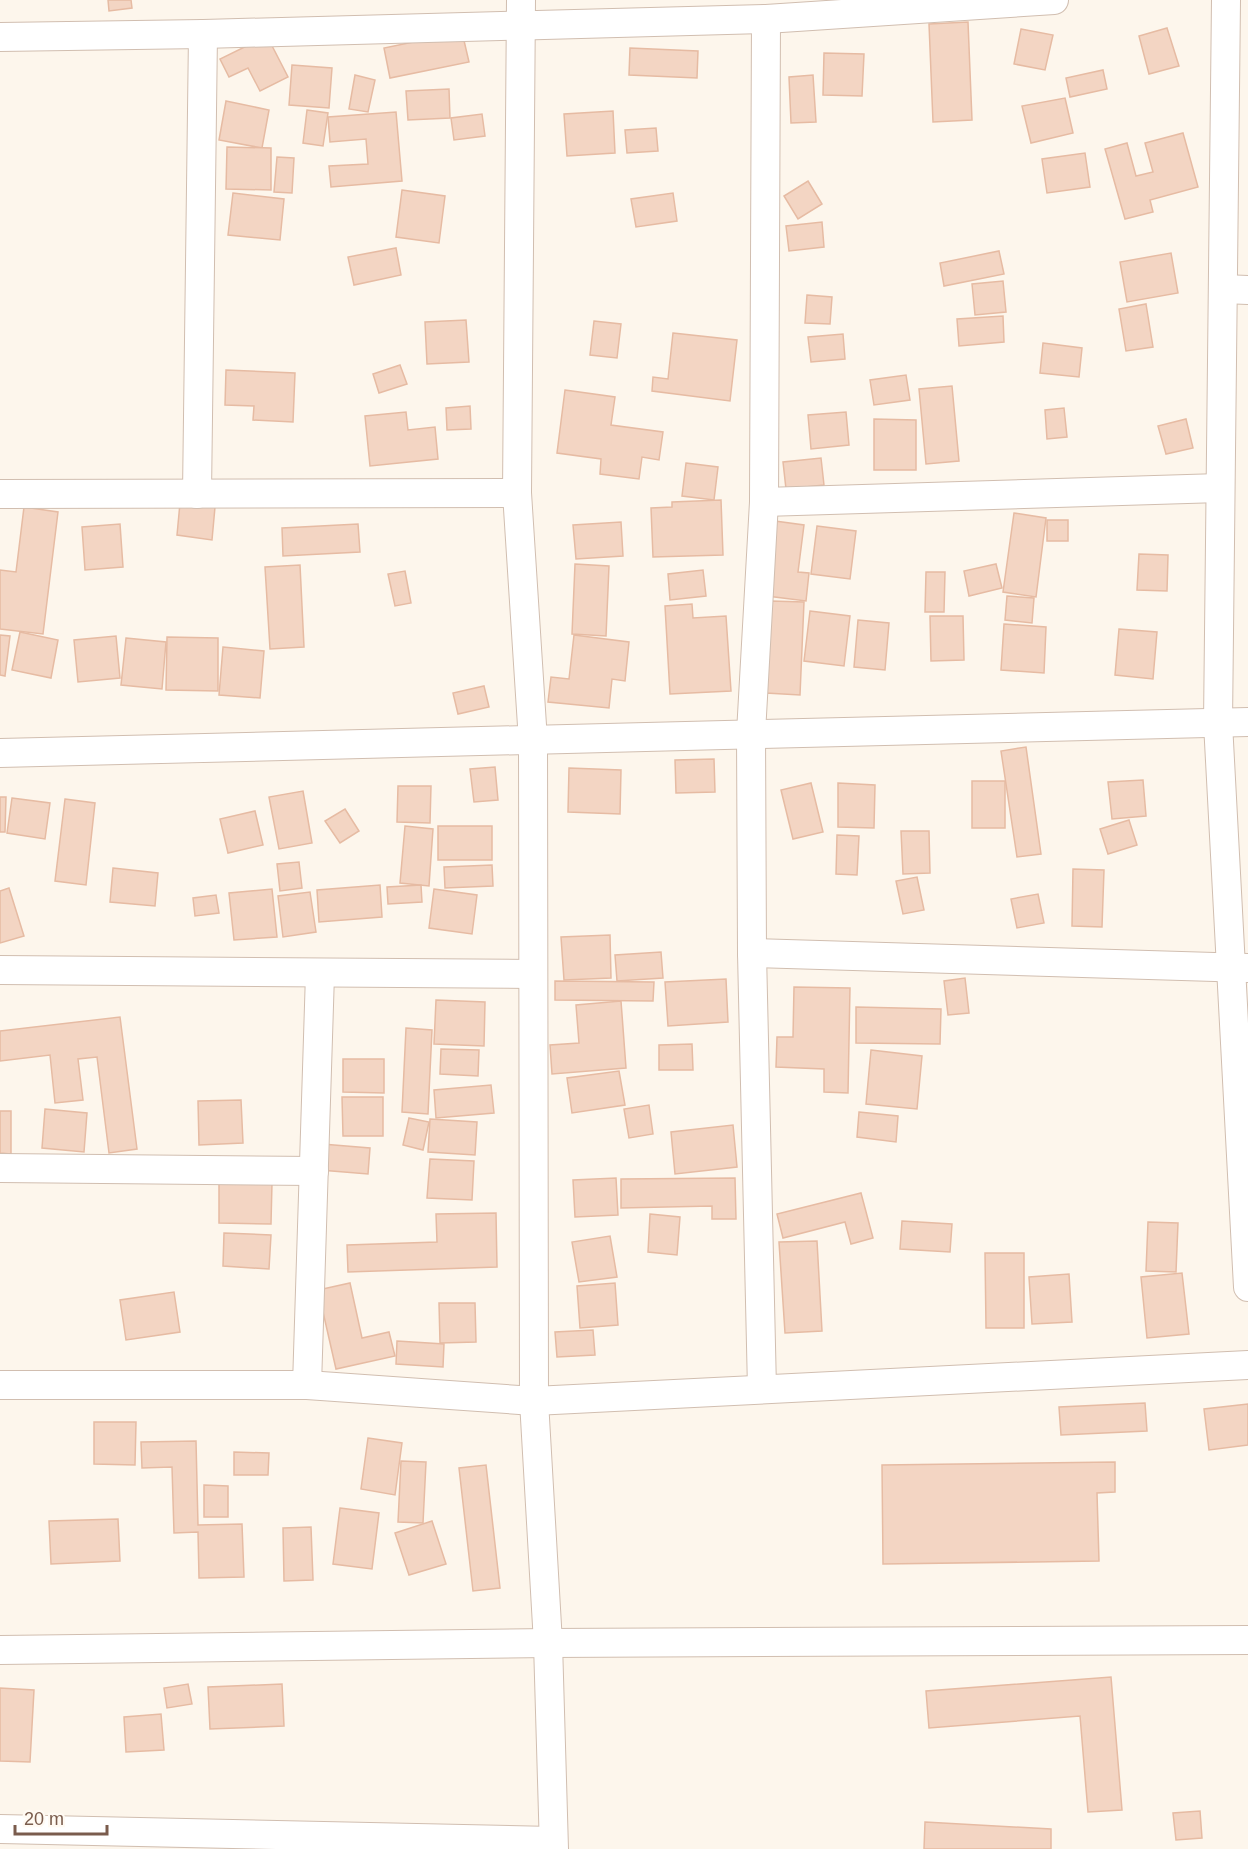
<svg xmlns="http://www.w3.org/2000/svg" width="1248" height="1849" viewBox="0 0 1248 1849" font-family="Helvetica,sans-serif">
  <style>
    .building { fill: #f3d5c3; stroke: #e6bba3; stroke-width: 1.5 }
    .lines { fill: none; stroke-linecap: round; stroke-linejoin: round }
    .minor-casing { stroke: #d1beb0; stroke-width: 30 }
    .minor { stroke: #fff; stroke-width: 28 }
  </style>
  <rect width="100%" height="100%" fill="#fdf6ec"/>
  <g class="building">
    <polygon points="108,0 131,0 132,8 109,11"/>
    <polygon points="968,22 972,120 933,122 929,24"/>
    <polygon points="1167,28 1179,66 1149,74 1139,36"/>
    <polygon points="1021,29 1053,35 1045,70 1014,64"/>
    <polygon points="462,32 469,62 390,78 384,48"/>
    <polygon points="267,36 288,77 260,91 248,68 229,77 220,59"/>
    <polygon points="630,48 698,51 697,78 629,75"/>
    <polygon points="824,53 864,54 862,96 823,95"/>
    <polygon points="292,65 332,68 329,108 289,105"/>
    <polygon points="1103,70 1107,89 1070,97 1066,78"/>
    <polygon points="355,75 375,80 368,112 349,109"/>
    <polygon points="813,75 816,122 791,123 789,77"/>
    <polygon points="449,89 450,118 408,120 406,91"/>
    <polygon points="1065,98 1073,133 1031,143 1022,106"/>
    <polygon points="226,101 269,110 262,148 219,140"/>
    <polygon points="307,110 328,113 323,146 303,143"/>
    <polygon points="613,111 615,153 567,156 564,114"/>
    <polygon points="396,112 402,181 331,187 329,166 368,164 366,139 330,142 328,117"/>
    <polygon points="482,114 485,136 454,140 451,118"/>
    <polygon points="656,128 658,151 627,153 625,130"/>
    <polygon points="1183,133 1198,187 1150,200 1153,212 1125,219 1105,149 1127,143 1136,176 1153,172 1145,143"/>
    <polygon points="227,147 271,148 271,190 226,189"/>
    <polygon points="1085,153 1090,187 1047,193 1042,159"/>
    <polygon points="277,157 294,158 292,193 274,192"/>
    <polygon points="808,181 822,204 798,219 784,196"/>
    <polygon points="402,190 445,196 439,243 396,237"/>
    <polygon points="233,193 284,199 280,240 228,235"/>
    <polygon points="673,193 677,221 636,227 631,199"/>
    <polygon points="822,222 824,247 789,251 786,226"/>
    <polygon points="396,248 401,275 354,285 348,257"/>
    <polygon points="999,251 1004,274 944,286 940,263"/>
    <polygon points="1171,253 1178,293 1127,302 1120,262"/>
    <polygon points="1003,281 1006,312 975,315 972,284"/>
    <polygon points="807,295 832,297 830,324 805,323"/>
    <polygon points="1146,304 1153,347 1126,351 1119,309"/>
    <polygon points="1003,316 1004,342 959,346 957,319"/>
    <polygon points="466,320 469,362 427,364 425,322"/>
    <polygon points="594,321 621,324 617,358 590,355"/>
    <polygon points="673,333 737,340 730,401 652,391 653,377 668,379"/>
    <polygon points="843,334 845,359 811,362 808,337"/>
    <polygon points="1043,343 1082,348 1079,377 1040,373"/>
    <polygon points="400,365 407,384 379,393 373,374"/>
    <polygon points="226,370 295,373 293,422 253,420 254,406 225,405"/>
    <polygon points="906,375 910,400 874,405 870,380"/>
    <polygon points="952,386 959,461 926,464 919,389"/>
    <polygon points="565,390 615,397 611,425 663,432 659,460 642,457 639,479 600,474 601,459 557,453"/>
    <polygon points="470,406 471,429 447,430 446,408"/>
    <polygon points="1064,408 1067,437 1047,439 1045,410"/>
    <polygon points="406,412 408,430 435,427 438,459 370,466 365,416"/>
    <polygon points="846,412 849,445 811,449 808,415"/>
    <polygon points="874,419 916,420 916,470 874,470"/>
    <polygon points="1186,419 1193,448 1166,454 1158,426"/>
    <polygon points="821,458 824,485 786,489 783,462"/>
    <polygon points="686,463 718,467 714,500 682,496"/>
    <polygon points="721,500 723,555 653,557 651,508 672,507 672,502"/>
    <polygon points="180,503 215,507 212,540 177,535"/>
    <polygon points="24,507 58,512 43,634 0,629 0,570 16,572"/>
    <polygon points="1014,513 1046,518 1036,597 1003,592"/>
    <rect x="1047" y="520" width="21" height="21"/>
    <polygon points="775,521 804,525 798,572 809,573 806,601 767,596"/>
    <polygon points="621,522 623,556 576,559 573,525"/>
    <polygon points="120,524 123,567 85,570 82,527"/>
    <polygon points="358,524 360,552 283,556 282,528"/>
    <polygon points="817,526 856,531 850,579 811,574"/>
    <polygon points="1139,554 1168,555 1167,591 1137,590"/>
    <polygon points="575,564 609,566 606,636 572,634"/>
    <polygon points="996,564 1002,588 969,596 964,571"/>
    <polygon points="300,565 304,647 270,649 265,567"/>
    <polygon points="703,570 706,596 670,600 668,574"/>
    <polygon points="405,571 411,603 395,606 388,574"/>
    <polygon points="926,572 945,572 944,612 925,612"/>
    <polygon points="1007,596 1034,598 1032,623 1005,620"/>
    <polygon points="771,601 804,602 800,695 766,693"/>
    <polygon points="692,604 693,618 726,616 731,691 670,694 665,606"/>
    <polygon points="810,611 850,616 844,666 804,661"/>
    <polygon points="930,616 963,616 964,660 931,661"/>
    <polygon points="858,620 889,623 885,670 854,667"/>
    <polygon points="1004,624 1046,627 1044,673 1001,670"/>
    <polygon points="1119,629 1157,632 1153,679 1115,675"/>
    <polygon points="20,632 58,640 51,678 12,670"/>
    <polygon points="0,635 10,636 5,676 0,675"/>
    <polygon points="574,635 629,642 625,681 612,679 609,708 548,702 551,677 569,679"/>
    <polygon points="116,636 120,678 78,682 74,640"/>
    <polygon points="167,637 218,638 218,691 166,690"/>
    <polygon points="126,638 166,642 162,689 121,685"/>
    <polygon points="223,647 264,651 260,698 219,695"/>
    <polygon points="484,686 489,707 458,714 453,693"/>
    <polygon points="1026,747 1041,854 1017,857 1001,751"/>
    <polygon points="714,759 715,792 676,793 675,760"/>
    <polygon points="495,767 498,800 474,802 470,769"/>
    <polygon points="569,768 621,770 620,814 568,812"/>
    <polygon points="1143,780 1146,816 1112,819 1108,782"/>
    <rect x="972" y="781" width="33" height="47"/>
    <polygon points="811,783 823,832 793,839 781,790"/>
    <polygon points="838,783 875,785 874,828 838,827"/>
    <polygon points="398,786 431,786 430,823 397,822"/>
    <polygon points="303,791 312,843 279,849 269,797"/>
    <polygon points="0,797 6,797 5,832 0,832"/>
    <polygon points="12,798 50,803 45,839 7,833"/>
    <polygon points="65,799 95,803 86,885 55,881"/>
    <polygon points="345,809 359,831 340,843 325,821"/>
    <polygon points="255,811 263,845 228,853 220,819"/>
    <polygon points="1129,820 1137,845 1108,854 1100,829"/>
    <polygon points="405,826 433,829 429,886 400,883"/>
    <rect x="438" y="826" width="54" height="34"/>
    <polygon points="901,831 929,831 930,873 903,874"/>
    <polygon points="837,835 859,836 857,875 836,874"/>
    <polygon points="299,862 302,888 280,891 277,864"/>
    <polygon points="492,865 493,886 445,888 444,867"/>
    <polygon points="113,868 158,873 155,906 110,902"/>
    <polygon points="1073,869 1104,870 1102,927 1072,926"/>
    <polygon points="917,877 924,910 903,914 896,881"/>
    <polygon points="380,885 382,917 319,922 317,890"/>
    <polygon points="421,885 422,902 388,904 387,887"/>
    <polygon points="9,888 24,936 0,943 0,891"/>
    <polygon points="272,889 277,937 234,940 229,893"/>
    <polygon points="434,889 477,895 472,934 429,928"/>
    <polygon points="310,892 316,932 283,937 278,896"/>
    <polygon points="1038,894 1044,923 1017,928 1011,899"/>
    <polygon points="216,895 219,913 195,916 193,898"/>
    <polygon points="610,935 611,978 564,980 561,937"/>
    <polygon points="661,952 663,978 617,981 615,955"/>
    <polygon points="965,978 969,1013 948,1015 944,981"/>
    <polygon points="726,979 728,1022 668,1026 665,982"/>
    <polygon points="555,981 654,982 653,1001 555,1000"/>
    <polygon points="794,987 850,988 848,1093 824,1092 824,1069 776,1067 777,1037 793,1037"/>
    <polygon points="436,1000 485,1002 484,1046 434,1044"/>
    <polygon points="621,1001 626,1068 552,1074 550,1045 579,1043 576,1005"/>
    <polygon points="856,1007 941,1009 940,1044 856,1043"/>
    <polygon points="120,1017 137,1149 109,1153 97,1057 78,1059 83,1100 55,1103 50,1055 0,1061 0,1031"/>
    <polygon points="406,1028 432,1030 428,1114 402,1112"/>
    <polygon points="692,1044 693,1070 659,1070 659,1045"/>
    <polygon points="441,1049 479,1050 478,1076 440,1074"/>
    <polygon points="871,1050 922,1056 917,1109 866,1104"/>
    <polygon points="343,1059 384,1059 384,1093 343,1092"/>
    <polygon points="619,1071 625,1105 572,1113 567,1078"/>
    <polygon points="491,1085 494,1113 436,1118 434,1090"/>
    <polygon points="342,1097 383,1097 383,1136 343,1136"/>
    <polygon points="241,1100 243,1143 199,1145 198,1101"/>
    <polygon points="649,1105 653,1134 629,1138 624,1109"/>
    <polygon points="45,1109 87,1113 84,1152 42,1148"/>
    <polygon points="0,1111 11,1111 11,1154 0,1153"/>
    <polygon points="859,1112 898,1116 896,1142 857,1137"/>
    <polygon points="409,1118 429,1122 423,1150 403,1145"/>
    <polygon points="430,1119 477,1122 475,1155 428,1152"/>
    <polygon points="733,1125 737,1167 675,1174 671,1132"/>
    <polygon points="322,1144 370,1148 368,1174 320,1170"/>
    <polygon points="430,1159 474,1161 472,1200 427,1198"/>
    <polygon points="616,1178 618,1215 575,1217 573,1180"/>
    <polygon points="735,1178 736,1219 712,1219 712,1206 621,1208 621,1179"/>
    <polygon points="219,1181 272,1183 271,1224 219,1223"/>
    <polygon points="861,1193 873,1238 851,1244 845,1222 783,1238 777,1214"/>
    <polygon points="496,1213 497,1267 348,1272 347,1245 437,1242 436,1214"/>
    <polygon points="650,1214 680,1217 677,1255 648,1252"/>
    <polygon points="902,1221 952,1224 950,1252 900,1249"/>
    <polygon points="1148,1222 1178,1223 1176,1272 1146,1271"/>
    <polygon points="224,1233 271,1235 269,1269 223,1266"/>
    <polygon points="610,1236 617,1277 579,1282 572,1242"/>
    <polygon points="817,1241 822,1331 785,1333 779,1242"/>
    <polygon points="985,1253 1024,1253 1024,1328 986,1328"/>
    <polygon points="1182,1273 1189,1334 1147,1338 1141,1277"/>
    <polygon points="1069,1274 1072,1322 1032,1324 1029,1277"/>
    <polygon points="350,1283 362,1338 389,1332 395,1356 336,1369 318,1290"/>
    <polygon points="615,1283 618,1325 580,1328 577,1286"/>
    <polygon points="174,1292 180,1332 126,1340 120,1300"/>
    <polygon points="439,1303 475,1303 476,1342 440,1343"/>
    <polygon points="593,1330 595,1355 557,1357 555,1332"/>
    <polygon points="397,1341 444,1344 443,1367 396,1364"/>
    <polygon points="1145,1403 1147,1431 1061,1435 1059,1407"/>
    <polygon points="1248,1404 1248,1445 1209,1450 1204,1409"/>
    <polygon points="94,1422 136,1422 135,1465 94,1464"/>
    <polygon points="368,1438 402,1443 395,1495 361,1489"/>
    <polygon points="196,1441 198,1525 242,1524 244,1577 199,1578 198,1532 174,1533 172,1467 142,1468 141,1442"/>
    <polygon points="234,1452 269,1453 268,1475 234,1475"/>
    <polygon points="401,1461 426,1462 423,1523 398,1522"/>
    <polygon points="1115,1462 1115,1492 1097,1493 1099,1561 883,1564 882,1465"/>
    <polygon points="486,1465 500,1588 473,1591 459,1468"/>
    <polygon points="204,1485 228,1486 228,1517 204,1517"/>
    <polygon points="340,1508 379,1513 372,1569 333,1564"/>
    <polygon points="118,1519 120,1561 51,1564 49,1521"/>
    <polygon points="432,1521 446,1564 409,1575 395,1533"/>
    <polygon points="311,1527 313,1580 284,1581 283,1528"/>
    <polygon points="1111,1677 1122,1810 1088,1812 1080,1716 929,1728 926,1691"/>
    <polygon points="188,1684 192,1704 167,1708 164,1688"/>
    <polygon points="282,1684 284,1726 210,1729 208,1687"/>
    <polygon points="0,1688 34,1690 30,1762 0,1761"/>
    <polygon points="161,1714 164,1750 126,1752 124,1717"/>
    <polygon points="1200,1811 1202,1838 1176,1840 1173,1813"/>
    <polygon points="925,1822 1051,1829 1051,1849 924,1849"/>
  </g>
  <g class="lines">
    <g class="minor-casing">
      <g id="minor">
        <polyline points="521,0 517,493 533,741 534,1401 548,1643 554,1849"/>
        <polyline points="1226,0 1218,723 1248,1287"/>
        <polyline points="0,37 203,34 766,19 1054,0"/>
        <polyline points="1223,289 1248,290"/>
        <polyline points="0,494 517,493"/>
        <polyline points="197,494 203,34"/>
        <polyline points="764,502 1220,488"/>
        <polyline points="0,753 1248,722"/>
        <polyline points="752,953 1248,968"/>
        <polyline points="0,970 533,974"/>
        <polyline points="0,1168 314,1171"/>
        <polyline points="0,1385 307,1385 534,1401 1248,1365"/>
        <polyline points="307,1385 320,974"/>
        <polyline points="762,1389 752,953 751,733 764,502 766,19"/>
        <polyline points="0,1650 548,1643 1248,1640"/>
        <polyline points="0,1829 553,1841"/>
      </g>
    </g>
    <use href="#minor" class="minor"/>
  </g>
  <path d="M15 1825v9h92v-9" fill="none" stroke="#7a5c4d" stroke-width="3"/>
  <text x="24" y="1825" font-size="18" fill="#7a5c4d" stroke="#fffaf3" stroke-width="4.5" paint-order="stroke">20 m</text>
</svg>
